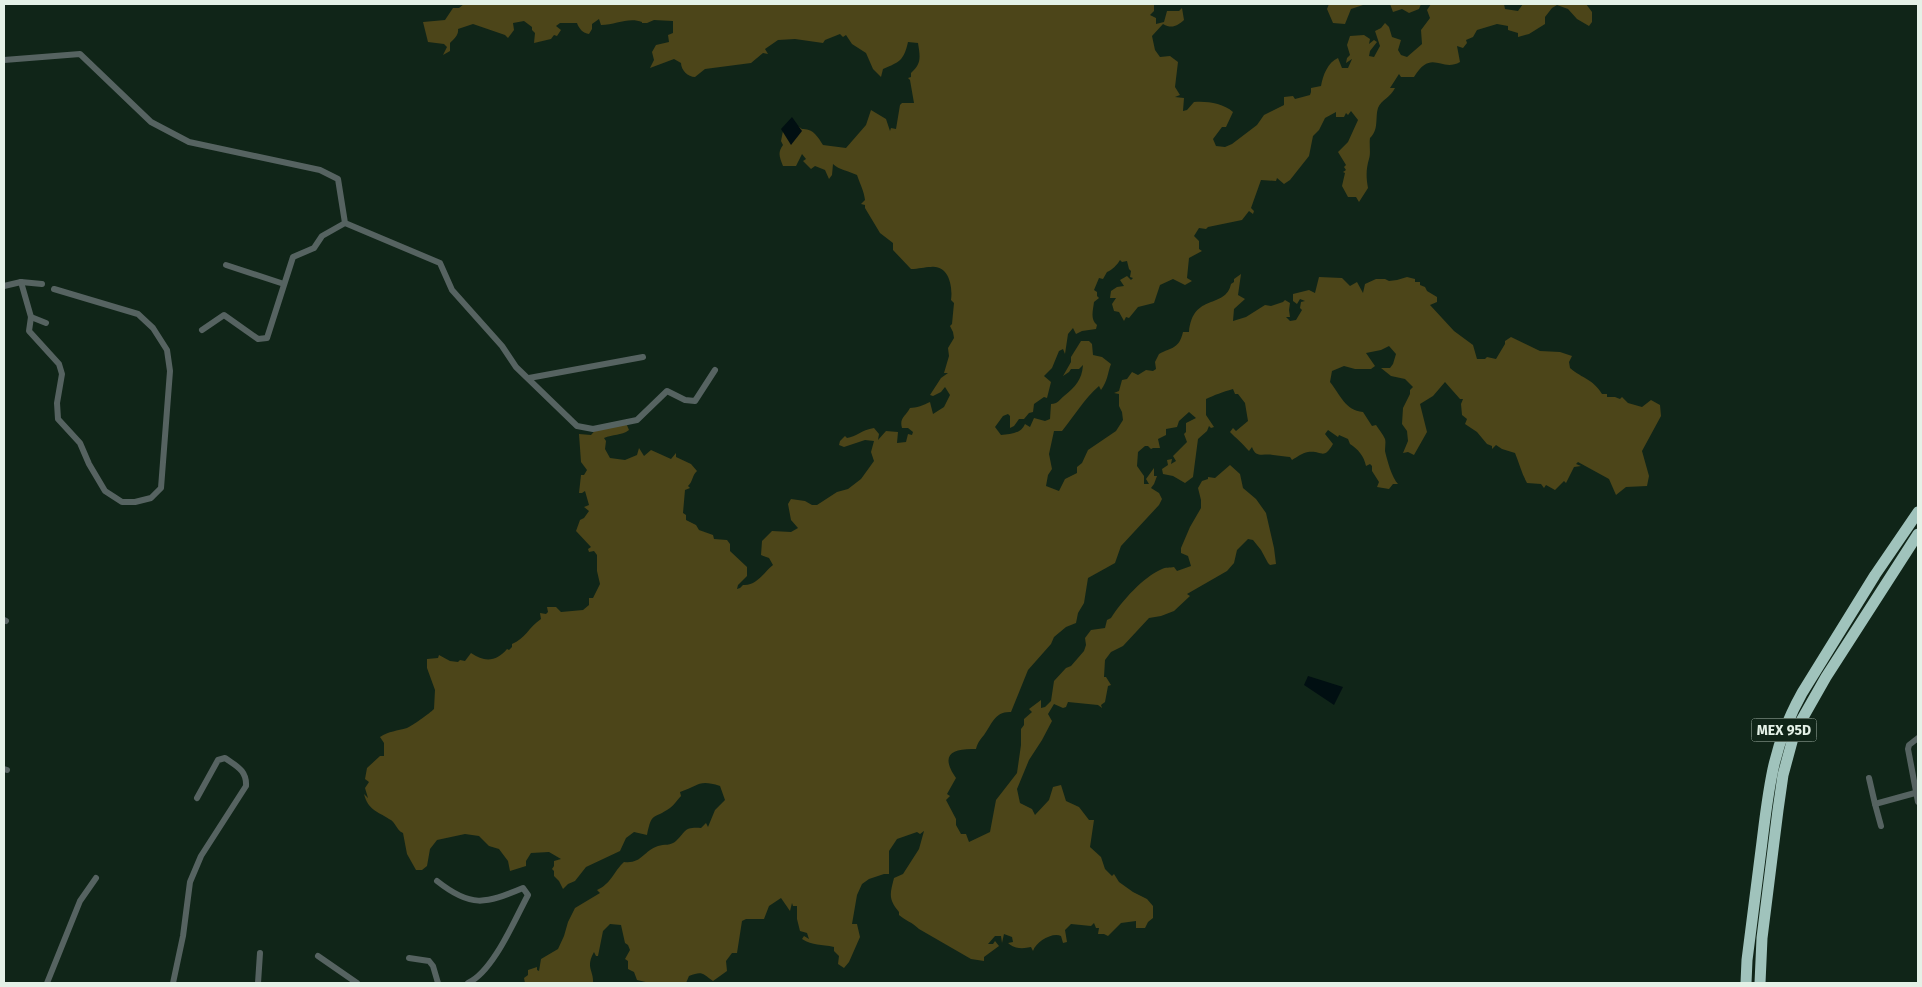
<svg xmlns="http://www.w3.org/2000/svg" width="1922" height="987" viewBox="0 0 1922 987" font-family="'Fira Sans',sans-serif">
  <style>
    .forest { fill: #4c4519 }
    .water { fill: #010f12 }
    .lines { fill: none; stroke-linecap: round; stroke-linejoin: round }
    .minor { stroke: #566361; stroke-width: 6 }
    .motorway { stroke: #a0c3bc; stroke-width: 11 }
    .labels { text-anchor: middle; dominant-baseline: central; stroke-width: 5; stroke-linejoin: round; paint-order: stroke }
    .shield { fill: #102518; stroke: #a4b4a9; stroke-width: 1 }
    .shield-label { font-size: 14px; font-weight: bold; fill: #e4f1e7 }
  </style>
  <rect width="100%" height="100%" fill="#102518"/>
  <g class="forest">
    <path d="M464,4h690v7l-4,4 6,3v6l8,-2 3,-11h12l3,-3 2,12c-7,6 -12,9 -21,4l-11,12 3,14 5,7 10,-1 8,6 -3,25 5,8 -5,2 9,1 -1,13 4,-1 7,-8c13,-1 29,1 39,10l-7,15h-4l-9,12 3,7 9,1 7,-3 25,-19 7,-10 20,-10v-8l9,-1 2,3 15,-4 1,-3v-4l10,-2c2,-11 7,-24 17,-28l4,10h6l4,-9 -6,4 1,-5 3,-3 -3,-10 3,-9 14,-1 6,4 -1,5 5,-4 3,2 -7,9 -1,5 5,1 6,-11 -5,-15 6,-3 4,-5 4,4 3,10 9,3 -3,10 3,5 6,2 15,-13 -1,-14 9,-12 -3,-8 4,-6h73l1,5 13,2 5,-7h63l6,8v10l-3,4 -12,-7 -9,-10 -11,-4 -5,3 -7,9v7l-16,10 -11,3v-4l-10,-3v-4l-11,-2 -20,6 -4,7 -7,3 1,3 -4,5 -6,-2 3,16c-19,11 -28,-14 -46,15h-13l-2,-3 -9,14h5c-4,9 -14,12 -17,20 -3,10 1,22 -8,30 -1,6 1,15 -1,21 -3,10 -3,18 -1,29l-9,14 -3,-5h-8l-6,-11 3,-13 -2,-1 3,-2 -2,-3 2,-2 -8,-13 10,-10 10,-22 -7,-9 -3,4 -2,-2 -2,4h-8v-5l-11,6 -6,12 -6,6 -4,20 -19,24 -6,4 -7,-6 -1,3 -15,-1 -10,28 3,3 -1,3 -4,-3 -7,9 -34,7 -2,2 -7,-1 -5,8 5,5v8l3,2 -13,7 -2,20 5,3 -7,4 -12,-6 -13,6 -6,18 -16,4 -9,11 -3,-1 -2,4 -5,-9 -5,-1 -2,-7 4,-6h-6l1,-7 6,-4 7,-1 -4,-6 7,-4 4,4 2,-2 -3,-1 1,-6 -2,-2 -2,-8 -5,1 -2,-2c-2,4 -9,11 -13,12l-4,7 -4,-1 -5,12 3,2v4l2,2 -5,4c-1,9 -4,17 3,23l-1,4 -14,2 -6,3 -3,-6 -5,6 -3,20 -2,-5 -4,2 -7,17 -8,8 7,6 -4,16 -3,-1 -10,7 -1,8 -4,1 -5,6h-5l-5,7 -4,2v-12l-2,-2 -5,2 -8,11 6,8c9,-1 20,-1 24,-11l5,3 4,-9 11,3 5,-2 1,-15c7,0 8,-4 13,-8 11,-9 18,-16 19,-31l-4,4h-8l-2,3 -6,4 8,-14v-5l10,-16h8l3,3 1,11 9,2 9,7c-4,11 -3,16 -10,26l-2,-4c-15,13 -24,29 -37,45h-8l-5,23 3,15 -4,6 -2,11 13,5 6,-12 12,-6v-6l5,-4 6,-13 28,-19 7,-11 -1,-8 -3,-6v-12l-5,-1 5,-2 3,-11 5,-1 5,-7 6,3 8,-5 7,1 3,-2 -1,-7 4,-8c13,-7 20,-5 24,-22h6c4,-40 36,-22 42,-48l3,-2v-3l7,-5 -3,21 7,4 -11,10 -1,12 13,-4 19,-12 6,1 12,-4 2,-2 5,3 -1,7 1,7h-4l4,4 6,-1 6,-10 -2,-2 1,-6 4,-1 -5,-2 -3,5 -4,-3v-7l16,-4 6,3 4,-16 23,1 8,8 7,-4 6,11 2,-9 11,-5h9l4,2 8,-1 10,-3 8,2v3h5v3l5,2 2,4 10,6v5l-7,3 24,26 19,14 4,14h8l2,-2 9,2 9,-15v-3l6,-4 29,14 20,1 12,4 -3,6 1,6c13,11 23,11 32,26h5v3h8l5,2 2,-2 6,6 14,4 9,-7 9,5 1,11 -19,35 7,25 -2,10 -21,1 -10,8 -7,-16 -31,-17 -2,2 5,2 -7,1 -8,16 -2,-2 -9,9 -9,-5 -2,3 -3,-4 -14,-1c-5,-9 -8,-20 -12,-30l-13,-4 -6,-4 -4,4v-3l-5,-2 -10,-12 -12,-8 2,-5 -5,-4 -1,-11 2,-5h-3l-15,-17 -12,14 -13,8 7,28 -13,23 -6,-3 -5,1 5,-12 -1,-10 -5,-7 1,-16 7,-14v-4l3,-3 -8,-8 -14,-3 -10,-8h9l3,-4 3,-10 -7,-8 -8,4 -15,3 9,13 -4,3h-16l-11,-3 -12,5 -2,11c11,14 15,28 33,30l9,14 4,-1c3,5 7,9 9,14 1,3 0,8 0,12 2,9 7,27 13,33h-5l-4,5 -12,-2 2,-5 -7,-11v-5l-2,-2 -4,2c-2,-10 -8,-17 -16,-22l-2,-5 -9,-4 -1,2 -10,-7 -3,4 8,10c-10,17 -11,6 -25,8 -6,1 -11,5 -16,8l-2,-3c-7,-1 -11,-1 -17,-2 -9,-2 -17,4 -21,-8l-3,4c-7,-8 -13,-13 -19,-19l3,-4 3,3 12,-10 -3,-18 -7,-9h-3l-2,-5c-11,3 -18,6 -27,10v16l8,12 -3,1 -2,-2 -2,5 -9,8 -5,38 -8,6 -12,-7 -10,-2 -1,-5 6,-4 -1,-5 5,-1 -1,5 5,-3 -3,-5 14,-14 -3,-8 2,-2v-9l10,-5 -7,-6 -10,9 -2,6 -11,2v6l-8,4 2,9h-7l-2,1 -3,-3h-3l-7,6 -1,14 7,10v8h5l-3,-5 8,-11v8h3l-3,8 -3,4 8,5 3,6 -3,6 -38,41 -6,17 -27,15 -4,25 -6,10 -2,10 -10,4 -12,10 -3,7 -23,26 -17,42c-16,-1 -19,12 -27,23 -4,5 -6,7 -8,14 -25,-1 -36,6 -20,29l-9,16 3,2 -4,4 10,19v6l5,9h5l3,8 21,-10 6,-32 21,-27 4,-28v-16l3,-4v-6l8,-7 -3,-3 12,-9v8l4,-1 6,-6 3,-20 12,-13 5,-2 13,-15 2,-6 -1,-7 6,-8 14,-2 2,-8 4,-2c11,-17 32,-41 51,-49 3,-2 8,-1 12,-2l3,4 14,-5 -3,-10 -7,-3v-5l9,-21 11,-19v-8l-3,-12 4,-7 6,-2v-2l7,1 15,-13 10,9 3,14 13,11 10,14 8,35 2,16 -6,1 -2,-2 -7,-13 -8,-10 -5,-1 -11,11 -3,13 -7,8 -40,23 3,2 -16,15 -13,5 -12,2 -26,28 -12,6 -6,8 -1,17h2l5,8 -3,1 -3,16 -4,3 1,3 -4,-3 -30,-3 -2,5 -3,1 -9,-4 -6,10 4,7 -10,19 -13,20 -12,29 3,14 12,6 3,6 14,-15 4,-13 8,-2 5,16 13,6 10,13h5l-4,27 11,10 4,12 7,7 2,-2 5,8 14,10 14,7 6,7v12l-5,4 -3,6h-9v-7l-15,2 -13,13 -4,-2h-6l1,-6h-3l-2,-5 -3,3 -20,-2 -6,6 2,12 -4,1 -2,-7c-9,-4 -25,6 -28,15l-2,-4c-8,2 -17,2 -23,-4l5,-1 -1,-5 -8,-3 -2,9 -1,-7h-6l-7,8h5l2,-3 4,5 -15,11v4l-13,-2 -52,-30c-7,-7 -13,-8 -20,-14v-3c-11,-13 -9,-18 -5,-34l9,-4 16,-25 5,-18 -4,3 -3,-2 -20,7 -8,12v23h-5l-15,5 -7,5 -5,11 -5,29h5l3,13 -11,25 -5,6 -6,-4 1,-8 -5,-5v-4c-13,-3 -21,-1 -32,-8l2,-3 5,3 -2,-6 -7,-2 -3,-12v-13h-4l-1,-3 -2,8 -9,-13 -12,8 -5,13h-18l-4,2 -5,32h-5l-6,8 1,10 -14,10c-11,-8 -11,-10 -24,-5l-3,7h-36l-13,-3 -3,-8 -6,-3v-8l-3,-2 5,-9 -2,-5 -3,-2 -4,-18 -11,-1 -7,7 -5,25h-2l-2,-4c-9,16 0,18 -1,31h-68l-1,-5 4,-3v-5l9,-3v3l2,1 2,-12 17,-10 6,-13 4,-14 7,-14 25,-15 -3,-3c14,-6 17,-19 27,-28 18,2 19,-11 34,-16 6,-2 13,0 18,-5 11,-10 7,-14 25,-13l5,-5 2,4 7,-17 10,-10 -5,-14c-22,-7 -21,0 -40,6l1,4c-4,4 -7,9 -11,12 -17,12 -18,3 -23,27l-13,-3 -8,6 -6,13 -34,16 -11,14 -7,3 -5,5 -4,-8 -5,-5v-5l-2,-2 2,-3v-5l7,-2 -12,-7 -18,1 -5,8v5l-16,5 -2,-10 -9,-12 -10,-3 -10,-10 -14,-2 -28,6 -7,9 -3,17 -5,4h-6l-9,-16 -4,-21c-7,-3 -7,-11 -14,-14 -12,-8 -21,-9 -25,-25l4,4 -3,-10 4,-6 -4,-3 2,-11 13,-12h4v-13l-4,-6c9,-6 17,-6 27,-9 5,-2 23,-15 27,-19l1,-19 -8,-22v-9l11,-1 1,-3 11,6 8,1 2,-2 5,1 6,-8c14,10 26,8 36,-4l2,1 3,-3v-3c13,-5 17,-17 29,-25l-1,-6 6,1 2,-2 -1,-5h9l5,5 22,-2 6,-5v-7h4l7,-14 -3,-13v-16l-3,-4 -5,1 -1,-3 3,-2 -15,-16 4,-11 4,-2 5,-7 -5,-4 5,-2 -4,-14 -3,2h-3l2,-18h3l3,-5 -6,-8 -2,-28 12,1 9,-10 26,-2 3,7c-8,6 -16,4 -25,8l2,3 -1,8 5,9 15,2 12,-5 2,-7 5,8 7,-6 20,9 5,-6v4l15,7 6,7c-5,4 -4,11 -9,15l2,2 -5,2 -2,23 3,2v5l10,5 3,5 14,5 1,4 13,1 3,4v7l17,16v9l-9,9 -1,4 3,-1 3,-3c14,1 20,-12 30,-20l-4,-7 -8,-3 1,-14 10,-10 19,1 7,-4 -7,-8 -3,-16 3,-5 14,2 7,4h5l20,-13 11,-3 13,-10 13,-18 -3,-9 3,-11 -9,-1 -21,7 -5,-2 1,-4 5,-5 2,2c9,-1 14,-8 27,-10l5,6 -1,6 8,-9 12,1 -1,11 9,-1 2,-8 4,1 1,-3 -5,-4h-6c-3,-10 4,-12 8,-20 6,0 14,-3 20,-6l3,12 11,-7 6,-12 -5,-8 -4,5 -8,4 -3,-1 11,-17 7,-5h-4l5,-17 -1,-8 6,-10 -1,-6 -3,-6 2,-2 2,-21 -3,-3c2,-13 -2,-35 -20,-33 -7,0 -12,2 -20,2l-18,-19v-7l-13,-10 -15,-25v-3l-4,-1 4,-4c-1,-9 -5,-16 -8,-25 -8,-4 -18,-5 -24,-11l-1,11 -3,4 -4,-9 -10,-4 -4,3 -8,-8 3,-2 -4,-5 -6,12h-13c-3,-8 -6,-13 0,-21l-2,-4 2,-10 9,-9 10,7c11,-1 16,8 21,16l23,3 20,-23 5,-15 15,9 4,12 1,-3 5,1 4,-24 2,-2h12l-4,-23 -2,-2 3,-1v-4c11,-9 9,-17 7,-30l-10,-1c-4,18 -8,20 -25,27l-2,8 -8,-8 -7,-16 -14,-9 -6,-9 -3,2 -3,-3 -15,6 -2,3 -28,-4 -17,1 -13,9 3,5 -5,-1 -12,10 -46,6 -10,8c-7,0 -14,-7 -14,-14l-7,-4 -24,9 4,-8 -2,-8 4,-7 13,-3 -1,-7 5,-2v-12l-19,-1 -7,3h-5v-1c-14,-5 -26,3 -41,3l-2,-6 -7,5v5l-3,5c-6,-1 -10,-5 -12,-11h-17l-4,3 5,4 -4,6 -3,-1 -3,4 -17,4 1,-10 -3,-3v-3l-8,-6 -11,2 1,7 -6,8 -3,-3 -32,-11 -15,5c1,6 -4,10 -8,14v8l-7,4 4,-8 -3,-3 -16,-2 -5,-20 22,-2 8,-12h6z"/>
    <polygon points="1329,4 1366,4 1351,9 1345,24 1333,23 1327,9"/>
    <polygon points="1390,4 1421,4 1419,9 1409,13 1402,9 1393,12"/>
  </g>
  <g class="water">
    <polygon points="792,117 802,131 791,145 781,129"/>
    <polygon points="1308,676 1343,687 1334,705 1304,685"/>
  </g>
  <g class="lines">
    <g class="minor">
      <polyline points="4,60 80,54 151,122 189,142 320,170 338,179 345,223 440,263 452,290 502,346 516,367 577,426 593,429 637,420 667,391 685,400 695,401 715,370"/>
      <polyline points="226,265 284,284"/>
      <polyline points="21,282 31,317 29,331 59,364 62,374 57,403 58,419 80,443 89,464 105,491 122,502 135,502 151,498 161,488 170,371 167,350 153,328 138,314 54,289"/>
      <polyline points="4,286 21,282 42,284"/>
      <polyline points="31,317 46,323"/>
      <polyline points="202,330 224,315 258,339 267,338 293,257 314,248 322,236 345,223"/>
      <polyline points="529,378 643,357"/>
      <polyline points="4,620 6,621"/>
      <polyline points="1918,738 1909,745 1908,749 1918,802"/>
      <polyline points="4,769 7,770"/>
      <polyline points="1869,778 1875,804"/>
      <polyline points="1881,826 1875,804 1915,793"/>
      <path d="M437,881c34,27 48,23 86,7l5,7c-13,24 -35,77 -60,88"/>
      <polyline points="318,956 357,983"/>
      <polyline points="409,958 429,961 433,966 438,983"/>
      <polyline points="47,983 80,901 96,878"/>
      <path d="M173,983l10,-47 7,-54 11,-26 45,-70c1,-16 -10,-20 -21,-28l-7,2 -21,38"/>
      <polyline points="258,983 260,953"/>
    </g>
    <g class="motorway">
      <path d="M1746,983l1,-23c5,-39 10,-79 15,-118 7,-57 11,-97 40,-149l73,-118 43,-63"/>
      <polyline points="1760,983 1762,938 1778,810 1783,775 1793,738 1801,721 1826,677 1918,534"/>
    </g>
  </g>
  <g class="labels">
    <rect class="shield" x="1751.5" y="718.5" width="65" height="23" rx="4"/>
    <g class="shield-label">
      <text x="1784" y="730">MEX 95D</text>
    </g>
  </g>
  <rect width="1922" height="987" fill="none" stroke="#e4f1e7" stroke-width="10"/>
</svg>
